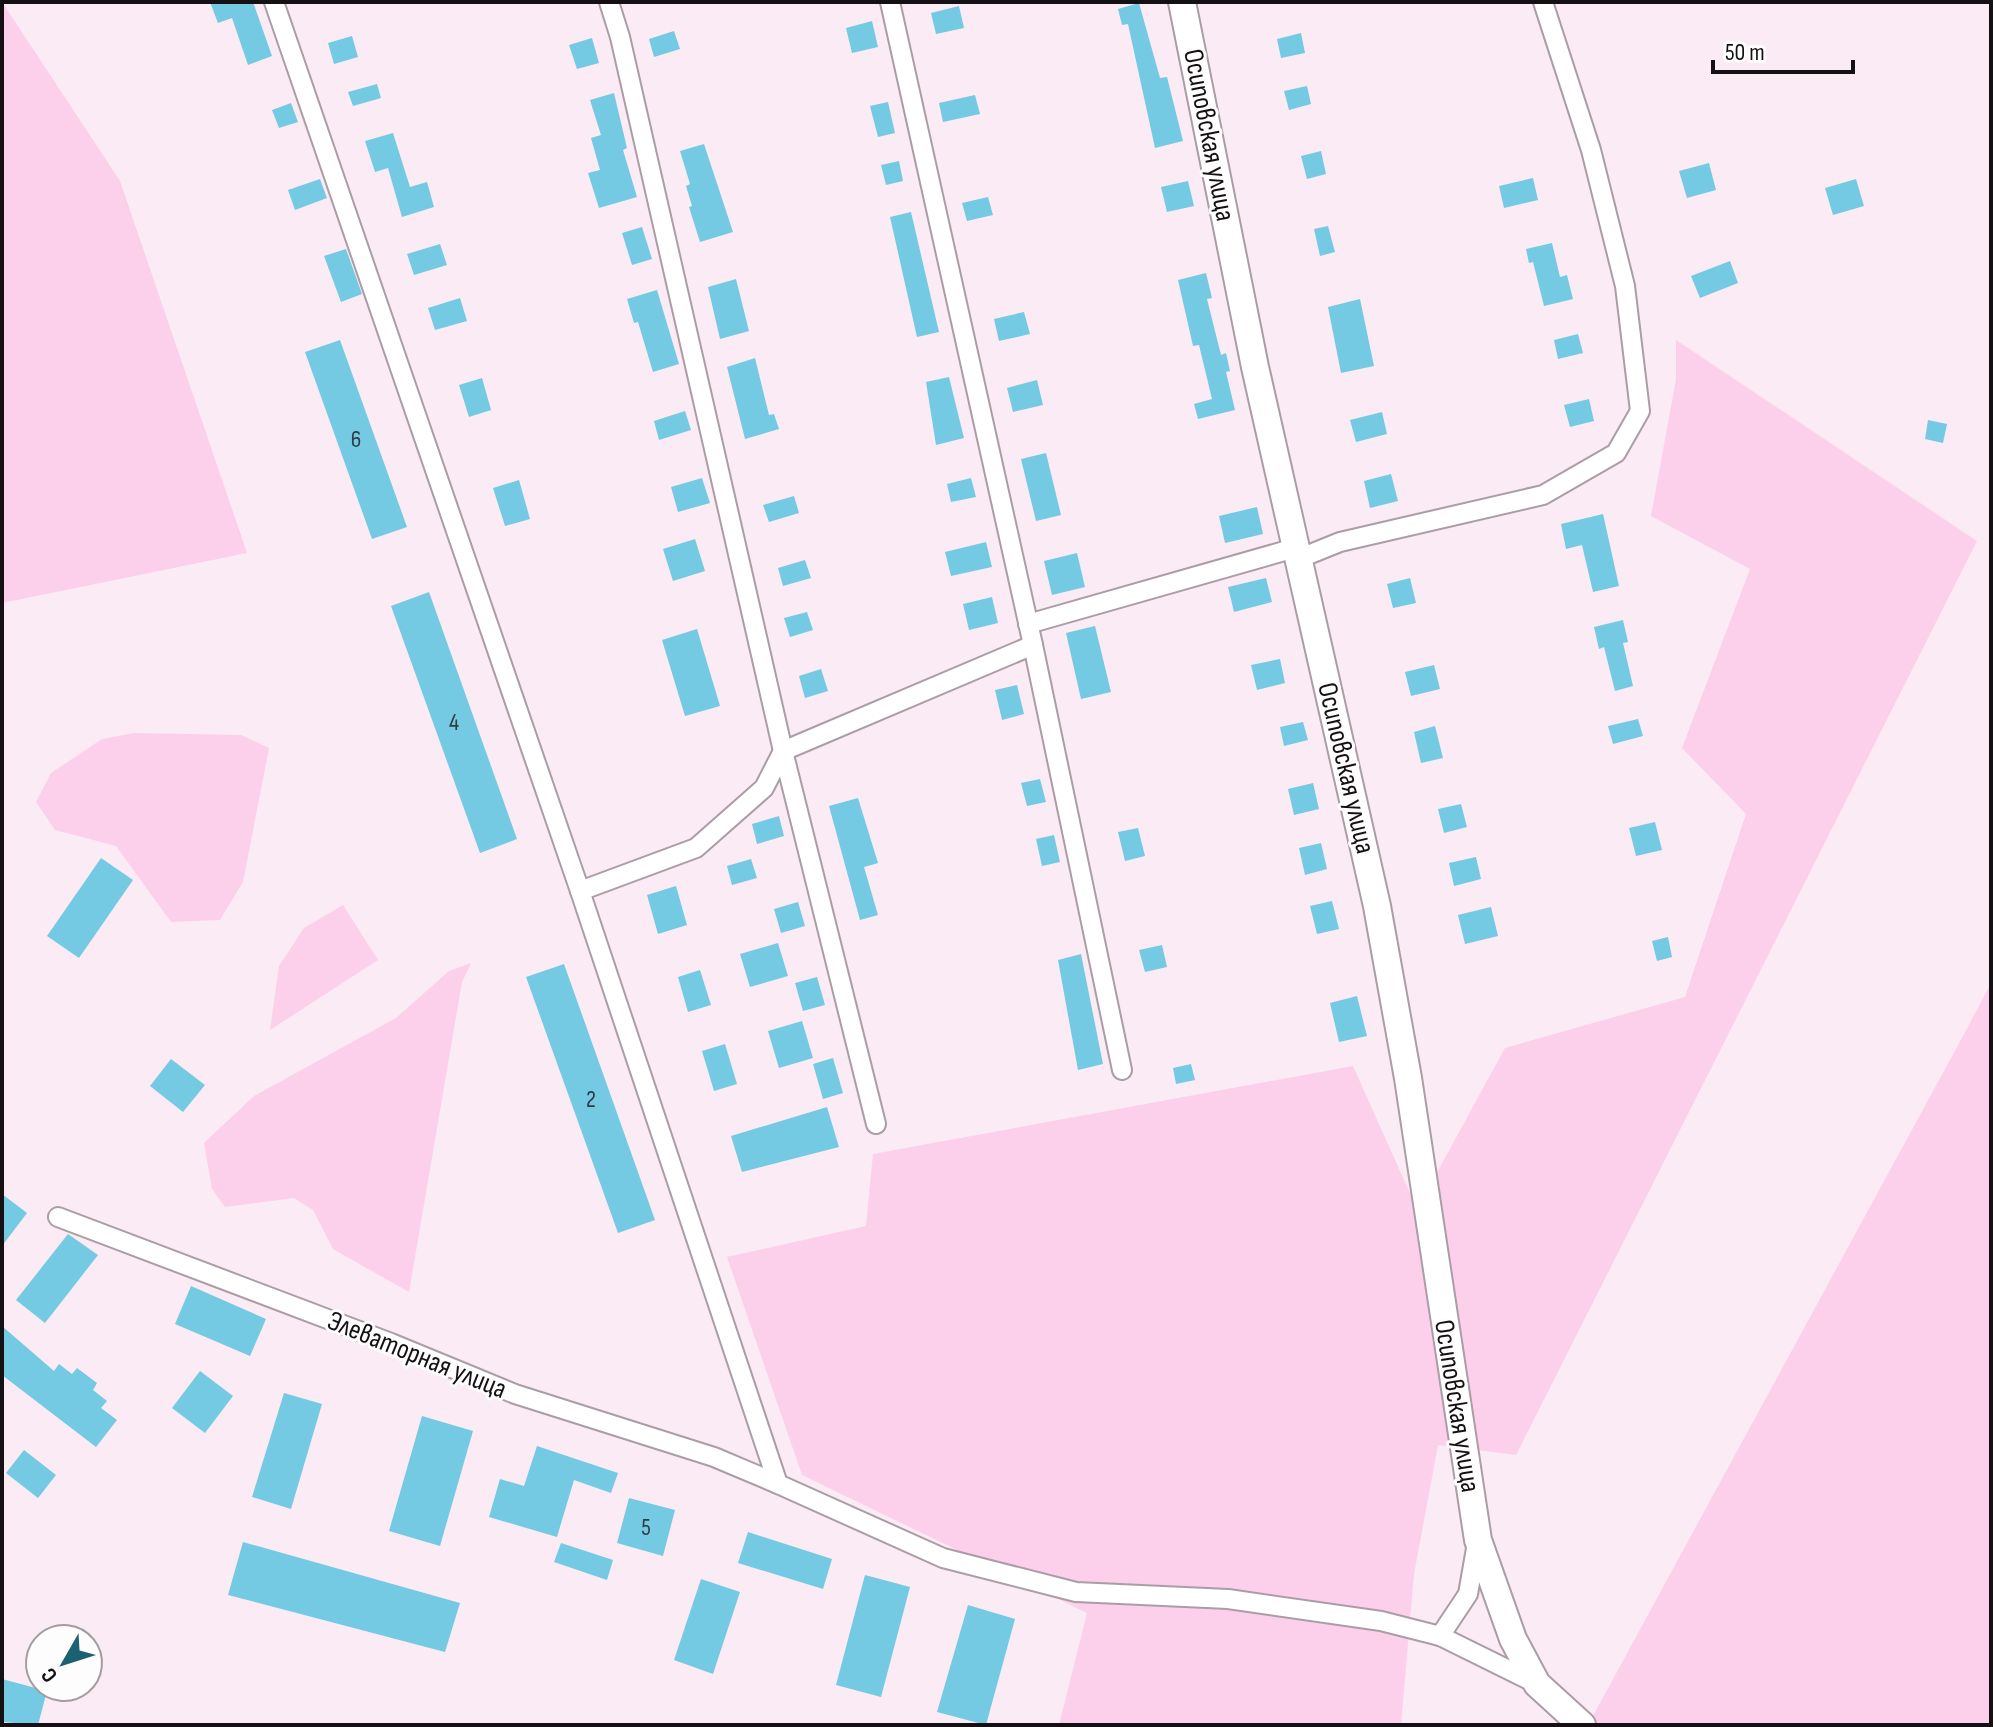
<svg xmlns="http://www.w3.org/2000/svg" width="1993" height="1727" viewBox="0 0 1993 1727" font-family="'Sofia Sans Condensed',sans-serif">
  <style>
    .green { fill: #fcd0eb }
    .building { fill: #75cae3 }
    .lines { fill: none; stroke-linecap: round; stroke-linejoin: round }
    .street-casing { stroke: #ab9da5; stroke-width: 22 }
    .secondary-casing { stroke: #ab9da5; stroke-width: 30 }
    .street { stroke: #fff; stroke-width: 18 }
    .secondary { stroke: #fff; stroke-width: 26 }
    .labels { text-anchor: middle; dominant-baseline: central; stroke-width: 6; stroke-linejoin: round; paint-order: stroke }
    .number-label { font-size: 24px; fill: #2d3e47 }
    .street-label { font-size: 28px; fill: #151013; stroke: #fdfdfd }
  </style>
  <rect width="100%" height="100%" fill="#faebf4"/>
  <g class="green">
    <polygon points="2,2 120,181 247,553 2,603"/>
    <polygon points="1676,340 1977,541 1516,1455 1438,1445 1414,1574 1401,1725 1059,1725 1087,1613 802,1475 727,1257 866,1226 873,1154 1353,1066 1417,1209 1505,1048 1685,997 1746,814 1682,748 1750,569 1651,516 1676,379"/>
    <polygon points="134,733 241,735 269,748 243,882 220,920 171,922 116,846 55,830 36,802 51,773 102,739"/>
    <polygon points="343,905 378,960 270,1030 279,966 304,928"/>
    <polygon points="471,963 462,982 409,1292 333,1249 313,1210 294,1198 225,1207 212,1189 204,1143 254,1096 396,1018 449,971"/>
    <polygon points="1991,983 1991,1725 1588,1725 1963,1036"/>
  </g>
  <g class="building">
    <polygon points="210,2 253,2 272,56 248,65 232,18 218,23"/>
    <polygon points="1139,3 1160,78 1167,77 1183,141 1155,148 1128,24 1122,25 1118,9"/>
    <polygon points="959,6 964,28 936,34 931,13"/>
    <polygon points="872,21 878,47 852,53 846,28"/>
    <polygon points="674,31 680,49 654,57 649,39"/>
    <polygon points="1301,33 1305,53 1281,58 1277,39"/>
    <polygon points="352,36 358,57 334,64 328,43"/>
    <polygon points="592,38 599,63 577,69 569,45"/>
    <polygon points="377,84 381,98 353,106 348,92"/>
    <polygon points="1307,86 1311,104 1289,110 1284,91"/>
    <polygon points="614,93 627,148 623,150 637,197 599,208 588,173 600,170 591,138 601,135 590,100"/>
    <polygon points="975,95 980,114 943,122 939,103"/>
    <polygon points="888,102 895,133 878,137 870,106"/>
    <polygon points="291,103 298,122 279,128 272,110"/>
    <polygon points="393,133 410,187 427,182 434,207 402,217 388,168 375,172 365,141"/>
    <polygon points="704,144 733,232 700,242 689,207 692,206 686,186 690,184 680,151"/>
    <polygon points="1321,151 1326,174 1307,179 1301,156"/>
    <polygon points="899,161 903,181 886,185 881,165"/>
    <polygon points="1709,163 1716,190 1687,198 1679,171"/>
    <polygon points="1533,178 1538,200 1504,208 1499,186"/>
    <polygon points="320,179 327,198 295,210 288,190"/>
    <polygon points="1856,179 1864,206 1833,215 1825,188"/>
    <polygon points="1188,181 1194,206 1167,212 1161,187"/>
    <polygon points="988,197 993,215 967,221 962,203"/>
    <polygon points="911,212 939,332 917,337 890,217"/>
    <polygon points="1328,226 1335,252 1320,256 1314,229"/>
    <polygon points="642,227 652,259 632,265 622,233"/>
    <polygon points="1552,243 1560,277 1567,275 1573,299 1544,306 1533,262 1529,263 1526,249"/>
    <polygon points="440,244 447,265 414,275 407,254"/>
    <polygon points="346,249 362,294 341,302 324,256"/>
    <polygon points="1730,261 1738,283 1700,298 1691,276"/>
    <polygon points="1206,273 1212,298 1207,299 1221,355 1226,353 1230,371 1226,372 1235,410 1198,419 1194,404 1212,399 1199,345 1193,346 1178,280"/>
    <polygon points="736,279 749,331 720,339 708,287"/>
    <polygon points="657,290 679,364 653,372 638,322 634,323 627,299"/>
    <polygon points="460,298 467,321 435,330 428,308"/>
    <polygon points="1360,299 1374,366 1341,373 1328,307"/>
    <polygon points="1024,312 1030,334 999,341 994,319"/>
    <polygon points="1578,334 1583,353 1558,359 1554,340"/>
    <polygon points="340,340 407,527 372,539 305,352"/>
    <polygon points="755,358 769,415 774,414 779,429 745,439 727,367"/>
    <polygon points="949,377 964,438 936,445 926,382"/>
    <polygon points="482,378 491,410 469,417 459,385"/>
    <polygon points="1037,380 1043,405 1013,412 1007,388"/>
    <polygon points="1589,399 1594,421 1570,427 1564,405"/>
    <polygon points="685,411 691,430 659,440 654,421"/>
    <polygon points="1382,412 1387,434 1356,442 1350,420"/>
    <polygon points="1928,420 1947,424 1943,443 1925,439"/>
    <polygon points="1046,453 1061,515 1036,521 1021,459"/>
    <polygon points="1391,474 1398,501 1370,508 1364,481"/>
    <polygon points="702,478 710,503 678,512 671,487"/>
    <polygon points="971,478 976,497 951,502 947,484"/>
    <polygon points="519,480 530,519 505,526 493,488"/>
    <polygon points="794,496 799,513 769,522 763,505"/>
    <polygon points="1257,507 1263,534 1225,543 1219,516"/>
    <polygon points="1603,514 1619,586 1593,592 1582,545 1566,549 1561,524"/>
    <polygon points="695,539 705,571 673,581 663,549"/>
    <polygon points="986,542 992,567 951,576 945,552"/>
    <polygon points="1077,553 1085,587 1052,595 1044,561"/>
    <polygon points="805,560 811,578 783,586 778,568"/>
    <polygon points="1266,578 1272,602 1234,612 1228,587"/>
    <polygon points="1410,578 1416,603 1393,608 1387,584"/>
    <polygon points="429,592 517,839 480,853 391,606"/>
    <polygon points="992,597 998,623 969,630 963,604"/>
    <polygon points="807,612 813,630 790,637 784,618"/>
    <polygon points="1623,620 1628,642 1623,643 1633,686 1615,691 1604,647 1599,649 1594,627"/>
    <polygon points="1095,626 1111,692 1081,699 1066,633"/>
    <polygon points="697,629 720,706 685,716 662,640"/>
    <polygon points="1280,659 1285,683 1257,690 1251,665"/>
    <polygon points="1434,665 1440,689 1411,696 1405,672"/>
    <polygon points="821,669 828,691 805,698 799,676"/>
    <polygon points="1017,685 1024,714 1002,720 995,690"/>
    <polygon points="1638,719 1643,736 1613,744 1608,726"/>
    <polygon points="1303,722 1308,740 1284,746 1280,727"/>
    <polygon points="1435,726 1443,758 1421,763 1414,732"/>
    <polygon points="1040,779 1046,802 1027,806 1021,783"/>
    <polygon points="1313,783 1319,809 1294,815 1288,789"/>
    <polygon points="858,798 878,863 864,867 878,915 860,920 829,806"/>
    <polygon points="1461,804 1467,827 1444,833 1438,809"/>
    <polygon points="779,816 784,836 757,844 752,824"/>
    <polygon points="1655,822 1662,850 1636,856 1629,828"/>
    <polygon points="1138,828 1145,856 1125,861 1118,832"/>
    <polygon points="1054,835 1060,862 1042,866 1036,839"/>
    <polygon points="1321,843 1327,869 1305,875 1299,848"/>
    <polygon points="1476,857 1481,879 1454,886 1449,863"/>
    <polygon points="101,858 133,880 79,958 47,936"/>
    <polygon points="751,859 757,878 732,885 727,866"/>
    <polygon points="676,886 687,925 658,934 647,895"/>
    <polygon points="1332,901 1339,929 1317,934 1310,906"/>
    <polygon points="798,902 805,926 781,933 774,909"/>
    <polygon points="1491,907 1498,936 1465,944 1458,915"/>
    <polygon points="1668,937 1672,957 1657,961 1652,941"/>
    <polygon points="778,943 788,976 750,987 740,954"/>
    <polygon points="1162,945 1167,967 1145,972 1139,950"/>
    <polygon points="1081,954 1103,1064 1078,1070 1058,960"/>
    <polygon points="564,964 655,1220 618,1233 526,977"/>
    <polygon points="700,970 711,1005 688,1012 678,977"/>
    <polygon points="817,977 825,1005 803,1011 795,983"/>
    <polygon points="1357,996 1367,1036 1339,1042 1330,1003"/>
    <polygon points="802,1021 813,1058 779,1068 768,1031"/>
    <polygon points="725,1044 737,1084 714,1091 702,1051"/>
    <polygon points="833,1058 843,1093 823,1099 813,1064"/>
    <polygon points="171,1059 205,1085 183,1112 150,1086"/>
    <polygon points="1191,1064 1195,1080 1176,1084 1173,1068"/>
    <polygon points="827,1107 839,1147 742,1172 731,1136"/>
    <polygon points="2,1194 27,1213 2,1246"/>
    <polygon points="68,1234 98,1255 45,1323 16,1300"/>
    <polygon points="191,1286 266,1319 250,1356 175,1324"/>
    <polygon points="2,1326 54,1371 59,1364 72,1374 77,1368 97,1383 93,1390 107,1401 101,1408 117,1420 96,1447 2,1375"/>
    <polygon points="200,1371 233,1396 205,1433 172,1408"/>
    <polygon points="284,1393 322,1404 291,1509 252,1497"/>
    <polygon points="422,1416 473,1431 440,1546 389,1531"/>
    <polygon points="537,1446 618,1473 611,1493 574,1480 557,1537 489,1517 500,1479 524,1486"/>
    <polygon points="24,1450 56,1475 38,1498 6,1473"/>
    <polygon points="629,1498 675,1510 663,1556 617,1543"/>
    <polygon points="748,1532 832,1559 823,1589 738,1563"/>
    <polygon points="243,1542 460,1603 445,1652 228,1595"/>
    <polygon points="561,1543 613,1560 607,1580 554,1562"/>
    <polygon points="865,1575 910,1587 881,1697 836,1685"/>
    <polygon points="701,1579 740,1592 713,1674 674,1660"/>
    <polygon points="968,1605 1015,1619 986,1725 937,1712"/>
    <polygon points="2,1679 47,1691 38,1725 2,1722"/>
  </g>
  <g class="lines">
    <g class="street-casing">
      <g id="street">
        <polyline points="274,2 580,891 778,1484 943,1558 1076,1592 1228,1599 1381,1621 1440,1636 1537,1684"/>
        <polyline points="609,2 620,37 783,751 876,1124"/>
        <polyline points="890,2 1033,645 1122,1070"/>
        <polyline points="1298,559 1340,542 1543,495 1616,453 1640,411 1625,286 1591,150 1543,2"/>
        <polyline points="1028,624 1295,548"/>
        <polyline points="580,891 696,848 764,788 783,751 1033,645"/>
        <polyline points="58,1217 391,1343 515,1394 714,1457 778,1484"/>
        <polyline points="1440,1636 1468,1594 1477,1543"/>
      </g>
    </g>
    <g class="secondary-casing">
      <polyline id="secondary" points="1182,2 1255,367 1377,906 1408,1078 1478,1540 1513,1639 1537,1684 1582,1725"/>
    </g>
    <use href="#street" class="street"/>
    <use href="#secondary" class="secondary"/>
  </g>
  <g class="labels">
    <g class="number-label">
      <text x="356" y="439">6</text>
      <text x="454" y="722">4</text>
      <text x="591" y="1099">2</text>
      <text x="646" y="1527">5</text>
    </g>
    <g class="street-label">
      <text transform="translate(1209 135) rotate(79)">Осиповская улица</text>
      <text transform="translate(1346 768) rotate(77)">Осиповская улица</text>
      <text transform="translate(417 1355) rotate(22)">Элеваторная улица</text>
      <text transform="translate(1457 1406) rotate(81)">Осиповская улица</text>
    </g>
  </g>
  <rect width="1993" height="1727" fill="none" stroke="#151013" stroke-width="8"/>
  <g transform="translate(64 1663) rotate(231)"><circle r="38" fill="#fdfdfd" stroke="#a09e9f" stroke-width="2"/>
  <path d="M0-6L14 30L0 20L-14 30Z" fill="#1c6172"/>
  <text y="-12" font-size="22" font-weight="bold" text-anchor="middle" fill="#151013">С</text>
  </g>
  <path d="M1713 60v12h140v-12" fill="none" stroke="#151013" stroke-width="4"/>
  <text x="1725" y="60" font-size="24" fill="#151013" stroke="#fdfdfd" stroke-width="6" paint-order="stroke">50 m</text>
</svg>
